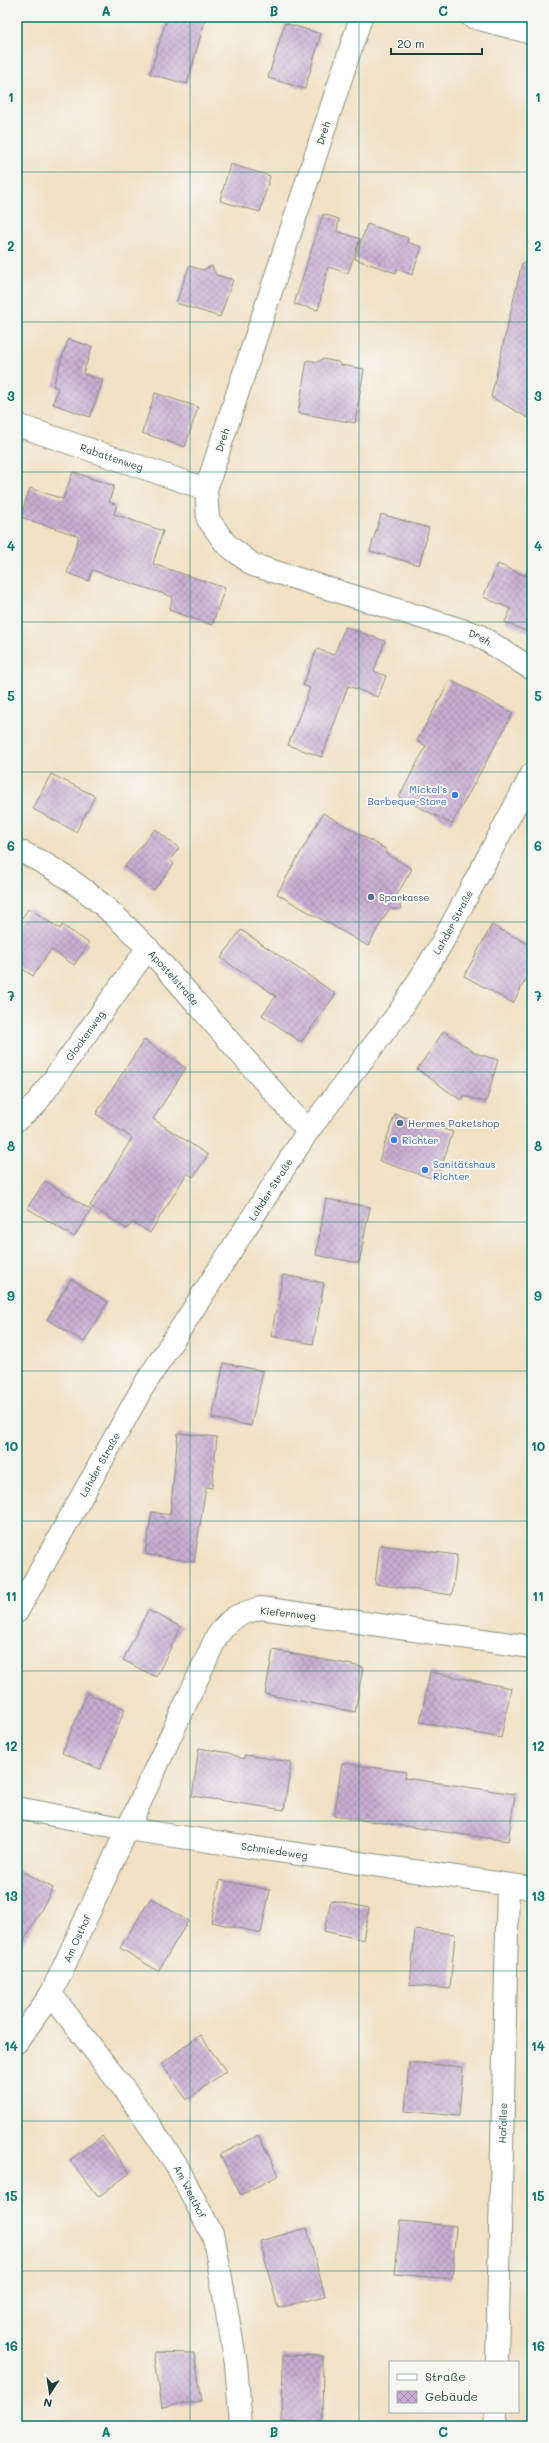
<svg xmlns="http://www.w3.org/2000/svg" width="549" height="2443" viewBox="0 0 549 2443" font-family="Mali,sans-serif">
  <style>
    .building { fill: url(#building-cross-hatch) }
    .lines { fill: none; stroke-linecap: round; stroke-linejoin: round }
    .minor-casing { stroke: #888f7c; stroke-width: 24 }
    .minor { stroke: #fff; stroke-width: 22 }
    .grid { fill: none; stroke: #0f766e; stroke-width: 1; stroke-opacity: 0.55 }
    .shop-dot { fill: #3f7fe0; stroke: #f6f6f2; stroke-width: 1.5 }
    .service-dot { fill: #5c6f8a; stroke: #f6f6f2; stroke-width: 1.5 }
    .labels { text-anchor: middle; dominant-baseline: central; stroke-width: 4; stroke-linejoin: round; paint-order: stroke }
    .street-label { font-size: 10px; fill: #1f3d34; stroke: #f6f6f2 }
    .shop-label { font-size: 10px; fill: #366cbe; stroke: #f6f6f2; text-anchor: start }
    .service-label { font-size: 10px; fill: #4e5e75; stroke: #f6f6f2; text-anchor: start }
    .neatline { fill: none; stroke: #0f766e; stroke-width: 1.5 }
    .grid-label { font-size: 13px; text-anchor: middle; font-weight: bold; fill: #0f766e }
  </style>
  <defs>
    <pattern id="building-cross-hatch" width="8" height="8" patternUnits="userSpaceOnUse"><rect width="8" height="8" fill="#c8add2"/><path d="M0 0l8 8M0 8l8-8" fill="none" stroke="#a28eab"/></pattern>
  </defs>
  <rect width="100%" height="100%" fill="#f6f6f2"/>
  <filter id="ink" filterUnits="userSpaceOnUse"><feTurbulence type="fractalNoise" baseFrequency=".025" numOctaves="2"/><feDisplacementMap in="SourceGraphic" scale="8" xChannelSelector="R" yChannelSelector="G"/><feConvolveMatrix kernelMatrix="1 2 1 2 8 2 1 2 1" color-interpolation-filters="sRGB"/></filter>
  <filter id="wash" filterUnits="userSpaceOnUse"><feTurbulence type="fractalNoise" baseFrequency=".012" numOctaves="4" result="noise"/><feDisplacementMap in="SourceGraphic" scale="16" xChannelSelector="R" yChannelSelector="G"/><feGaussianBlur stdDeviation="0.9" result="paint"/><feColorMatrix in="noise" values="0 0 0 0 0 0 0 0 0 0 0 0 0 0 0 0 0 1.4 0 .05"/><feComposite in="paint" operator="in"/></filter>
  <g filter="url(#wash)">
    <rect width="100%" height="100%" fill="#f1e1c5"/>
    <g id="blocks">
      <g class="building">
        <polygon points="167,17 206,17 187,84 150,74"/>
        <polygon points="285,23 321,34 305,89 268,78"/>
        <polygon points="230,164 270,176 260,212 220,201"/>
        <polygon points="323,214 339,219 337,231 360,239 348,273 328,267 318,310 294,304"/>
        <polygon points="367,224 408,238 407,242 422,247 412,275 397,269 396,273 355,259"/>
        <polygon points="522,263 532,264 532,420 491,397"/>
        <polygon points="189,266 203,270 212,266 216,275 233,280 220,317 176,303"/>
        <polygon points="68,339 92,347 83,374 103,380 90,417 53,404 58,388 53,386"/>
        <polygon points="322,359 338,362 341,365 364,369 355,423 298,413 307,360 318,362"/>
        <polygon points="155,393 198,407 185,447 142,433"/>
        <polygon points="73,472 114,486 109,502 117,505 114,514 163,531 153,564 225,588 212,625 169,610 173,597 92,570 89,581 67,573 79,536 20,517 30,488 63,499"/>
        <polygon points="381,514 429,528 419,565 370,551"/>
        <polygon points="532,561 532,634 505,622 511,609 483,597 498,564 526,576"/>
        <polygon points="345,627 385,641 374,671 386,676 378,697 348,686 322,757 288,745 310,688 303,685 317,649 334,655"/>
        <polygon points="450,680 513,713 452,824 399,797 426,746 417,741"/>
        <polygon points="51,774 95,796 76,832 33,809"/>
        <polygon points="323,813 387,850 385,853 412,869 397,895 401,909 389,909 368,946 277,894"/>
        <polygon points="155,829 179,848 170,860 174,864 154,890 125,866"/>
        <polygon points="29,908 60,929 62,925 89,943 74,965 51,949 33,976 17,965 17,925"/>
        <polygon points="492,925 532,946 532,968 513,1003 464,976"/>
        <polygon points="241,930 336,994 301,1042 262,1015 276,996 221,958"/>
        <polygon points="444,1031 475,1053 498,1060 486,1102 464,1096 462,1101 417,1069"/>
        <polygon points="144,1040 186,1068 153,1119 208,1155 193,1177 187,1173 150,1233 133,1222 127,1229 90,1206 132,1138 96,1114"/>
        <polygon points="395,1114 453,1132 437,1180 379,1161"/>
        <polygon points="45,1181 91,1210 74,1237 27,1208"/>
        <polygon points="326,1199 370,1207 359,1263 316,1255"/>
        <polygon points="283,1275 324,1283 313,1344 271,1336"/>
        <polygon points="71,1279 108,1302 84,1342 47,1319"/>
        <polygon points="224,1363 263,1371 251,1426 212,1418"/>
        <polygon points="178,1433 217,1437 212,1488 206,1487 194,1562 145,1554 152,1512 170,1515"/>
        <polygon points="380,1545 457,1555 452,1595 375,1584"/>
        <polygon points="148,1610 181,1627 156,1677 123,1660"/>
        <polygon points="273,1650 363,1667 355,1712 265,1694"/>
        <polygon points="430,1672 511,1688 501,1738 420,1722"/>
        <polygon points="87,1693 125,1709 100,1769 62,1753"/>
        <polygon points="199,1748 229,1753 243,1759 245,1755 291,1762 284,1810 192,1796"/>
        <polygon points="342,1763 406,1772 405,1778 515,1794 508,1841 334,1816"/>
        <polygon points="17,1868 53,1888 17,1954"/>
        <polygon points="220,1880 270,1890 261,1933 211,1922"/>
        <polygon points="151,1898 188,1921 158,1971 120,1948"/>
        <polygon points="331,1900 369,1908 363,1940 324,1931"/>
        <polygon points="415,1930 455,1934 450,1989 410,1985"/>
        <polygon points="200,2035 226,2071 187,2100 161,2064"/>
        <polygon points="409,2062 463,2067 459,2116 405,2111"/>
        <polygon points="258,2135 279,2175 241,2195 220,2155"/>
        <polygon points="102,2136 130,2173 98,2197 70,2160"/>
        <polygon points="400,2221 456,2226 452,2279 395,2274"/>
        <polygon points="307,2228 325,2296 278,2308 260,2241"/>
        <polygon points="154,2352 194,2353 202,2401 162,2407"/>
        <polygon points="283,2355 323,2356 322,2423 282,2422"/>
      </g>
    </g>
  </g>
  <g filter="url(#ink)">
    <use href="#blocks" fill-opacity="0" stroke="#888f7c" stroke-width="1"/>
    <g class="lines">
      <g class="minor-casing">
        <g id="minor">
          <path id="s1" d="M361,17l-155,472 2,30 18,25 27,21 225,70 54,34"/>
          <polyline points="472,17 532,33"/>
          <path id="s2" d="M17,425l189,64"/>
          <path id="s3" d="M17,850c76,33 129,95 182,156 36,42 73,84 109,125"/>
          <path id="s4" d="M17,1120l18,-15 113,-157"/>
          <path id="s5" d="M17,1612l126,-225 165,-256 92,-120 43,-70 89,-167"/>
          <path id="s6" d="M17,1808l110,21 405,59"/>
          <path id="s7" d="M51,1994l79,103 46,67 38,74 22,126 5,62"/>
          <path id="s8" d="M17,2042l34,-48 165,-356c15,-22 20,-23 45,-30l271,39"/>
          <path id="s9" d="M497,2362l11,-477"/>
          <polyline points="495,2426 496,2412"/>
        </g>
      </g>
      <use href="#minor" class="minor"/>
    </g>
  </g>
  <path class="grid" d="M190,17v2409M359,17v2409M17,172h515M17,322h515M17,472h515M17,622h515M17,772h515M17,922h515M17,1072h515M17,1222h515M17,1371h515M17,1521h515M17,1671h515M17,1821h515M17,1971h515M17,2121h515M17,2271h515"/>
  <g class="shop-dot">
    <circle cx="455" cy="795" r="4"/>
    <circle cx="394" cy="1140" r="4"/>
    <circle cx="425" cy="1170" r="4"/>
  </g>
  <g class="service-dot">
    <circle cx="371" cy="897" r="4"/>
    <circle cx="400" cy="1123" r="4"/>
  </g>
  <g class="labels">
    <g class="street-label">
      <text transform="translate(323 133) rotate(-72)">Dreh</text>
      <text transform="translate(222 440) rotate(-72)">Dreh</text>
      <text stroke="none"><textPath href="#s2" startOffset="100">Rabattenweg</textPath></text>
      <text stroke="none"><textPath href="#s1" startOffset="830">Dreh</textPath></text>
      <text stroke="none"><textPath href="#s5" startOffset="817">Lahder Straße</textPath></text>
      <text stroke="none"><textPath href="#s3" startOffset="204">Apostelstraße</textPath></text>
      <text stroke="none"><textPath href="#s4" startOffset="109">Glockenweg</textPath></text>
      <text stroke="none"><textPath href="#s5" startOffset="493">Lahder Straße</textPath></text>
      <text stroke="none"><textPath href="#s5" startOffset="169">Lahder Straße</textPath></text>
      <text transform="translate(288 1613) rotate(6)">Kiefernweg</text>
      <text stroke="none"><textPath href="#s6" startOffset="261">Schmiedeweg</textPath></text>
      <text stroke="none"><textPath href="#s8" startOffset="120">Am Osthof</textPath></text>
      <text stroke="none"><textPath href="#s9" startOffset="239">Hofallee</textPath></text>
      <text stroke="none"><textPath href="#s7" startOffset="242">Am Westhof</textPath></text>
    </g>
    <g class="shop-label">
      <text x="447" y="789" text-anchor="end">Mickel's<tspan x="447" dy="12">Barbeque-Store</tspan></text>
      <text x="402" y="1140">Richter</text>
      <text x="433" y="1164">Sanitätshaus<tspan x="433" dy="12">Richter</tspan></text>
    </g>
    <g class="service-label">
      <text x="379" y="897">Sparkasse</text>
      <text x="408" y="1123">Hermes Paketshop</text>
    </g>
  </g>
  <rect width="549" height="2443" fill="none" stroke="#f6f6f2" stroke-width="44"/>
  <rect x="389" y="2361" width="130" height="52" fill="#f6f6f2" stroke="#a0aca6"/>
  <rect x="397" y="2374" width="20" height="6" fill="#ffffff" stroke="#a0aca6"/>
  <text x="425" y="2381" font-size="12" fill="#1f3d34">Straße</text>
  <rect x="397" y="2391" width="20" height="12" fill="url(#building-cross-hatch)" stroke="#a0aca6"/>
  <text x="425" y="2401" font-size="12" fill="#1f3d34">Gebäude</text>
  <g transform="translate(50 2393) rotate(192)" stroke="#f6f6f2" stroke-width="3" paint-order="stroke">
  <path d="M0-3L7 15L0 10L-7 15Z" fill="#1f3d34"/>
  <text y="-6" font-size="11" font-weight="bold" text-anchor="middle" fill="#1f3d34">N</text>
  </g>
  <path d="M391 48v6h91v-6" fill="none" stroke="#1f3d34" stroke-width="2"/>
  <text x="397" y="48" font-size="12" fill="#1f3d34" stroke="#f6f6f2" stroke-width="3" paint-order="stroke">20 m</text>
  <rect x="22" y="22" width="505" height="2399" class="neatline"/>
  <g class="grid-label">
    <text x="106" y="16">A</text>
    <text x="274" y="16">B</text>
    <text x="443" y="16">C</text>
    <text x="11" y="102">1</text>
    <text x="538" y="102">1</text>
    <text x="11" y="251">2</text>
    <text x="538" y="251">2</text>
    <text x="11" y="401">3</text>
    <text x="538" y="401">3</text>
    <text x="11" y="551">4</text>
    <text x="538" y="551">4</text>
    <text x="11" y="701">5</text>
    <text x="538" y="701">5</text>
    <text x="11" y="851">6</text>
    <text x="538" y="851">6</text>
    <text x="11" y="1001">7</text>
    <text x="538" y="1001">7</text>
    <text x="11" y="1151">8</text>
    <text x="538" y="1151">8</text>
    <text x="11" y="1301">9</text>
    <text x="538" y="1301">9</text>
    <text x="11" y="1451">10</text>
    <text x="538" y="1451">10</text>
    <text x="11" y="1601">11</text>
    <text x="538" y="1601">11</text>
    <text x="11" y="1751">12</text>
    <text x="538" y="1751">12</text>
    <text x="11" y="1901">13</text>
    <text x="538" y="1901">13</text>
    <text x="11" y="2051">14</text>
    <text x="538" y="2051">14</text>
    <text x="11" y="2201">15</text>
    <text x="538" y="2201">15</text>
    <text x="11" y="2351">16</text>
    <text x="538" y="2351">16</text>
    <text x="106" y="2437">A</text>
    <text x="274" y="2437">B</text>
    <text x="443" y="2437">C</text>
  </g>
</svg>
